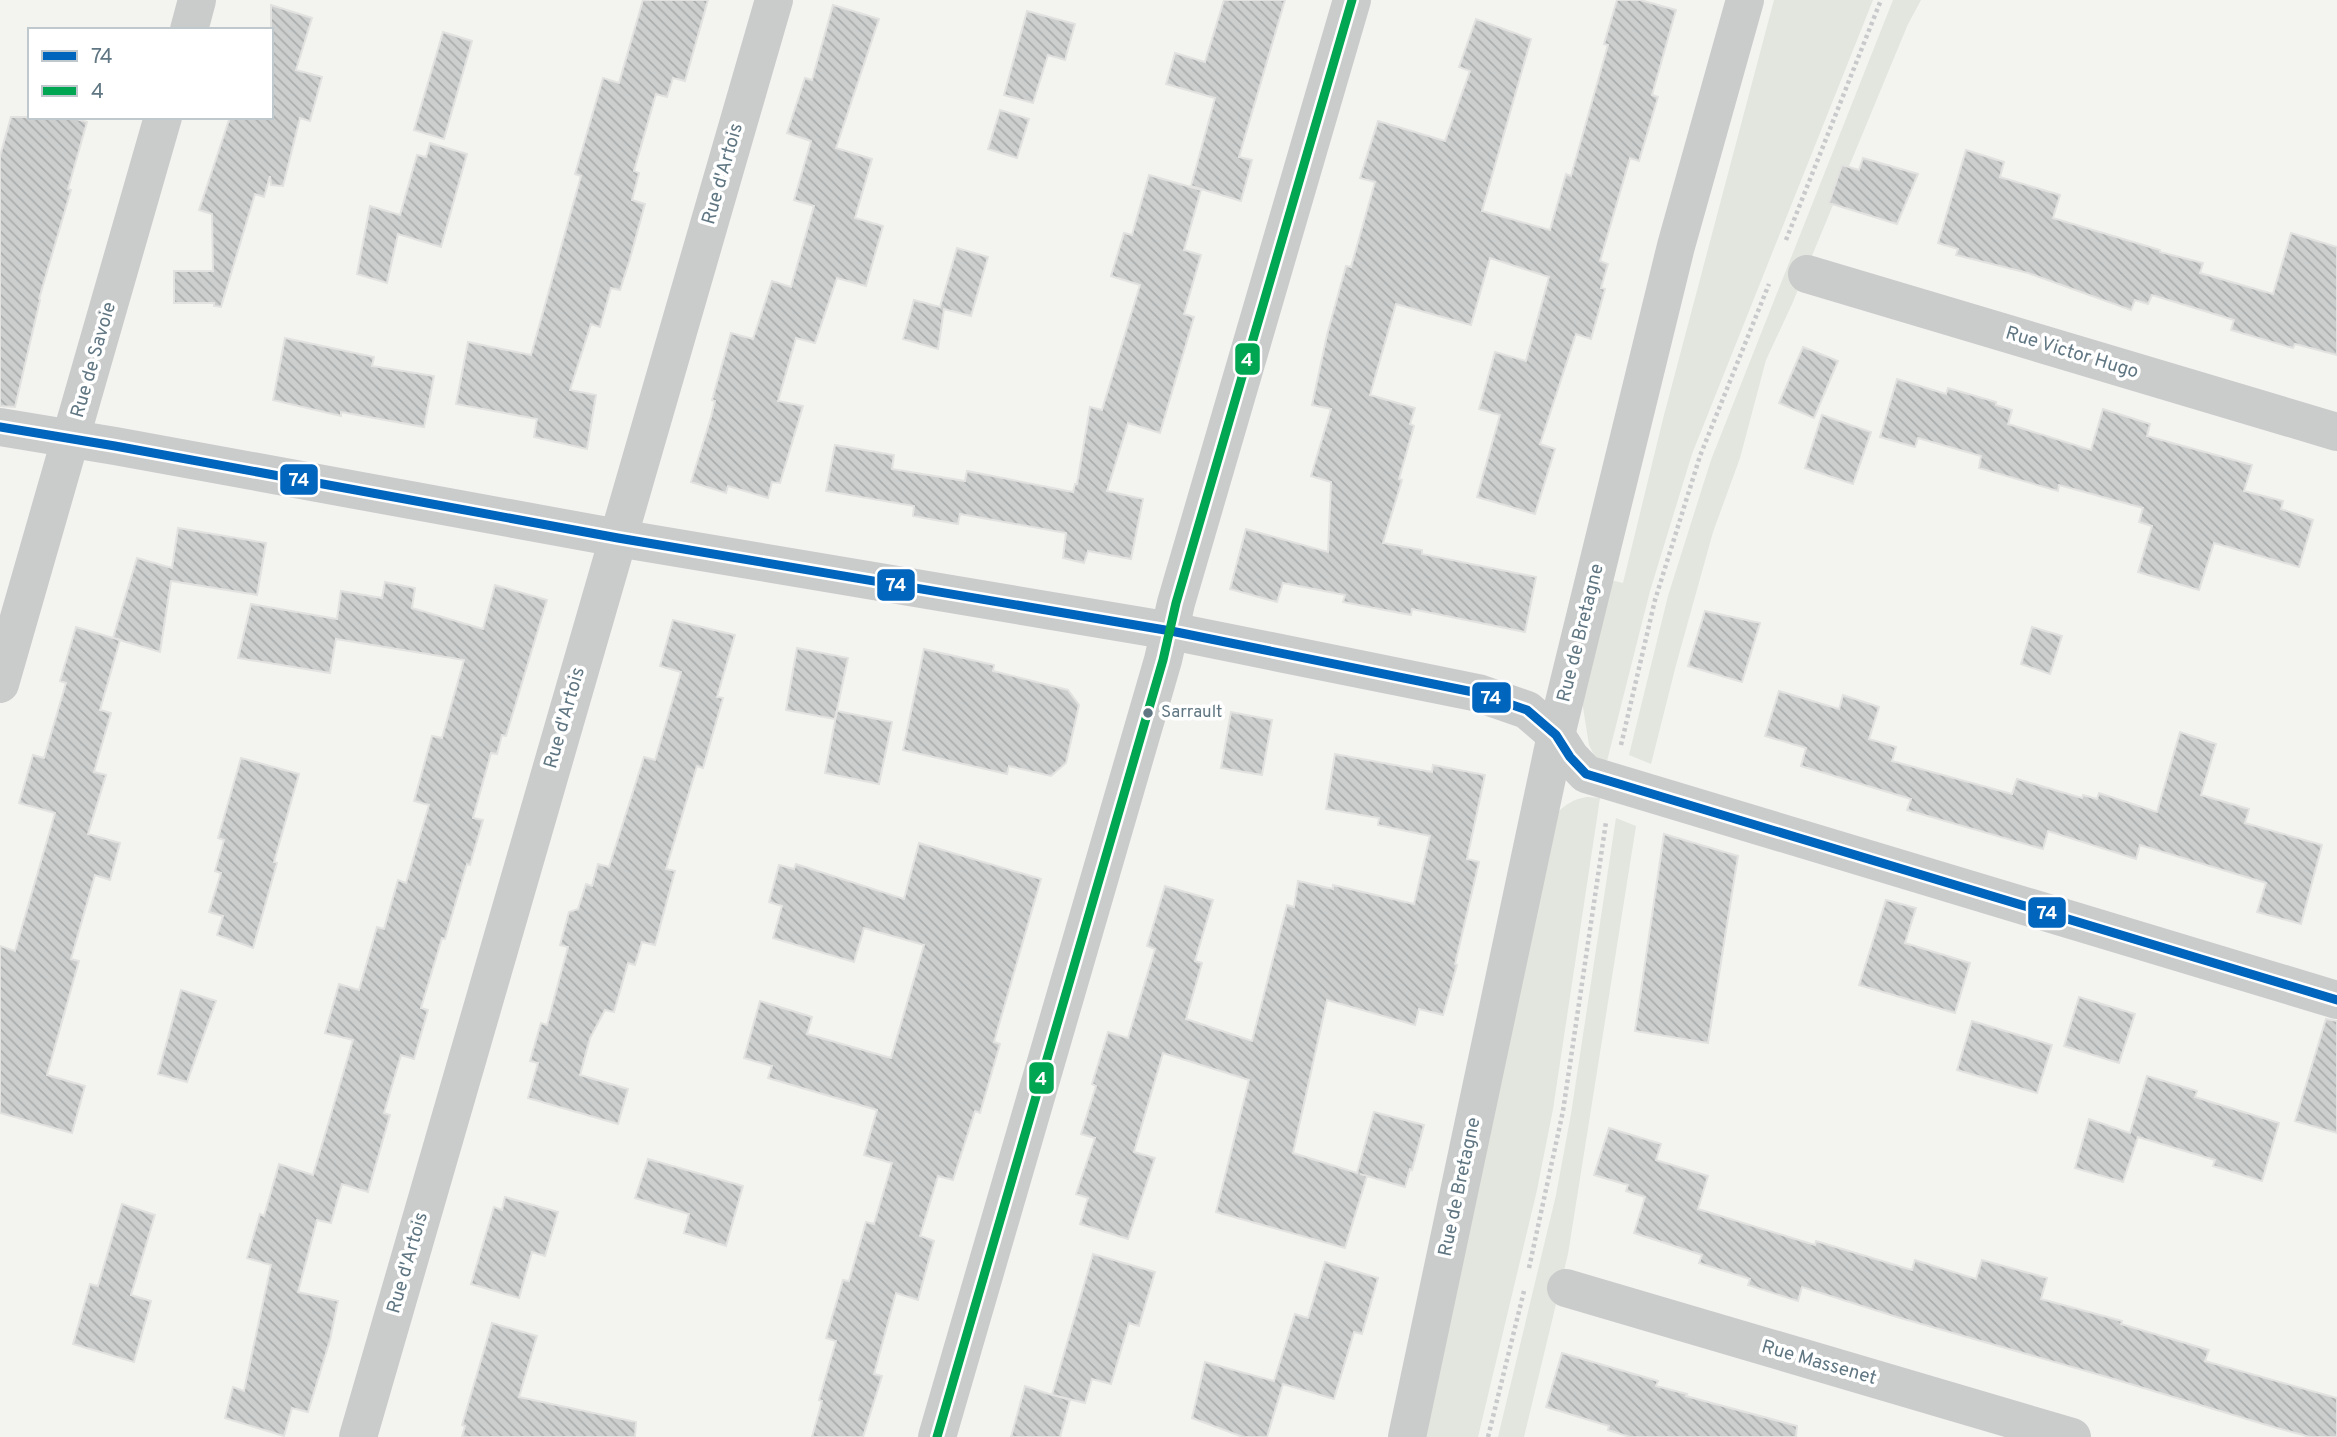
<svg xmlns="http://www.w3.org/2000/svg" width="2337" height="1437" viewBox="0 0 2337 1437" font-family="Overpass,sans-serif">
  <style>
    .green { fill: #e2e6de }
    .building { fill: url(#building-back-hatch); stroke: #e2e2e0; stroke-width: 2 }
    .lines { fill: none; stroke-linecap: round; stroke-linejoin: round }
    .path { stroke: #c8c9ca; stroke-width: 4.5; stroke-dasharray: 3.5 3.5; stroke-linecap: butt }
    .minor { stroke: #cacbcb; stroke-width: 38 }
    .bus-1-casing { stroke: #fff; stroke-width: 14 }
    .bus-2-casing { stroke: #fff; stroke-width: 14 }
    .bus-1 { stroke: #0065bd; stroke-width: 9 }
    .bus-2 { stroke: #00a651; stroke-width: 9 }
    .bus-dot { fill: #607783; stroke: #fff; stroke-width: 2.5 }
    .labels { text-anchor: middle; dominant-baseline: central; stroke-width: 7; stroke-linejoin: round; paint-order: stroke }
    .bus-label { font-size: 17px; fill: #607783; stroke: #fff; text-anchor: start }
    .street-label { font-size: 19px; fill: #607783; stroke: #fff }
    .line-badge { stroke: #fff; stroke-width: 2.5 }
    .badge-label { font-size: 19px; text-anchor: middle; font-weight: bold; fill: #fff }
  </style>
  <defs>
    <pattern id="building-back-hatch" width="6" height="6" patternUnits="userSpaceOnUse" patternTransform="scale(1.75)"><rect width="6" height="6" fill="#cdcfce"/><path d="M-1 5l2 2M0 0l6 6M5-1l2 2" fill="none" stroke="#aaadad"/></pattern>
  </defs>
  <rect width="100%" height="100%" fill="#f3f3f0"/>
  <g class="green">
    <polygon points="1774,0 1873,0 1692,454 1650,591 1606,765 1595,757 1589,745 1582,701 1610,580 1623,583 1663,419"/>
    <polygon points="1893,0 1921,0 1908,24 1792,304 1766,360 1740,458 1713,532 1676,665 1651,764 1629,755 1668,596 1711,460"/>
    <path d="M1587,797l13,1 -47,311 -16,81 -59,247h-57l136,-624c9,-9 17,-14 30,-16z"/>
    <polygon points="1616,818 1636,826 1568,1254 1524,1437 1498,1437 1556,1195 1571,1114"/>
  </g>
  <g class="building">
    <polygon points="643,0 708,0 685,81 673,78 667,97 656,94 634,171 639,173 632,200 645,204 629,262 620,290 611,288 600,327 591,324 570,390 596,395 587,449 534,437 537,419 456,404 468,342 531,355 581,176 575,174 603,78 619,83"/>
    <polygon points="1224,0 1285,0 1239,157 1252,160 1241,201 1191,186 1215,98 1166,84 1175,53 1205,62"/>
    <polygon points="1617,0 1640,0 1676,10 1652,95 1658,97 1639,161 1630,158 1600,261 1608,264 1601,288 1605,289 1591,339 1576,334 1540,444 1555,449 1535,514 1477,497 1500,415 1479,409 1495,352 1526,361 1549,277 1490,258 1471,325 1396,304 1370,395 1415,408 1410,424 1414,426 1399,479 1402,480 1383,543 1422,550 1422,554 1536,577 1525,632 1412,609 1411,615 1343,602 1345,595 1283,583 1277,602 1230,589 1246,529 1328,552 1331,482 1311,476 1331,409 1312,405 1327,335 1346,266 1351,267 1375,182 1360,178 1378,121 1445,141 1470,71 1459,67 1476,19 1531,39 1482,211 1550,230 1566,174 1571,176 1608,45 1604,44"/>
    <polygon points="271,5 312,18 296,70 322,77 310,121 300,118 283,186 271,185 270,176 264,197 255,194 221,307 214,306 214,303 174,303 174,271 213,271 212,214 199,210 230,117 271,117"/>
    <polygon points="833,5 879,19 836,148 872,159 855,218 883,226 866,286 837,278 815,343 796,338 778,401 803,406 780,483 772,482 768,498 728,486 726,493 691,482 711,417 715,401 712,400 731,333 753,339 772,281 791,287 814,206 794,200 811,141 787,133 805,78 812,80"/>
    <polygon points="1027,11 1075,24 1065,60 1048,55 1033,103 1004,95"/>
    <polygon points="443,32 472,41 444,139 414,130"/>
    <polygon points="1000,110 1029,119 1017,158 988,149"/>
    <polygon points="11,117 69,117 87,122 68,189 71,190 39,299 40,300 15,407 0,406 0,156"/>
    <polygon points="430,143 467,154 441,247 398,234 387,283 357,274 370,206 400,215 417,155 426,157"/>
    <polygon points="1966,150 2004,162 2000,177 2060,195 2053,218 2160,250 2160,252 2203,263 2200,273 2273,294 2291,233 2337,247 2337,355 2295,344 2293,348 2231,330 2234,320 2152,295 2148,304 2135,300 2131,310 2028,273 1956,255 1958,249 1938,243"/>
    <polygon points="1863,158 1918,174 1897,224 1829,203 1842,165 1859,170"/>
    <polygon points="1149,175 1201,190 1184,250 1201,255 1184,314 1194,317 1160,433 1128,423 1107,491 1143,499 1131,559 1088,551 1084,563 1063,558 1066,533 960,514 958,524 913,516 914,506 826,491 835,445 894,455 892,469 965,481 967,471 1073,492 1075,484 1077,484 1090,407 1102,410 1140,285 1111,276 1124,233 1132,235"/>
    <polygon points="957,248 988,257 971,316 944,309 938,349 903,339 914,300 940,307"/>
    <polygon points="285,338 374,357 372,366 434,376 424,427 341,412 341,416 273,400"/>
    <polygon points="1803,347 1838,361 1814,418 1779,403"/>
    <polygon points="1897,379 1946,394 1948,388 1996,402 1996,405 2012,410 2008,424 2091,450 2103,409 2150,424 2147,436 2252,465 2244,491 2283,501 2281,509 2313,520 2299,567 2214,543 2199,590 2138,572 2152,526 2139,522 2143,508 2059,485 2058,491 1979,468 1981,456 1918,438 1915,447 1880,437"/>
    <polygon points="1822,415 1871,432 1853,484 1805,468"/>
    <polygon points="178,528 266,543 257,595 171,581 160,652 113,638 137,558 172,568"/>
    <polygon points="385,582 415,588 412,608 483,629 495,585 547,600 506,736 502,735 497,754 491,753 473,818 483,820 470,865 467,864 445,939 442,938 421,1008 428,1010 414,1059 401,1055 384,1113 390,1115 368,1192 342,1184 331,1223 317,1220 298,1292 338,1301 330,1340 308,1412 292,1408 284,1436 225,1418 233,1387 244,1391 271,1265 247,1258 260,1214 264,1216 279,1164 313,1175 353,1040 325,1033 339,984 359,990 377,927 384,929 398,880 406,883 429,805 414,801 432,736 442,738 464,660 336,639 330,673 238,658 251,604 337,619 341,591 382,598"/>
    <polygon points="1705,611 1760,623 1742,682 1688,666"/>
    <polygon points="673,620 735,635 717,697 723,698 703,768 697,766 666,869 675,871 655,945 642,942 635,965 628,963 614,1012 605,1010 590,1038 580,1075 628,1089 618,1124 528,1098 538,1063 530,1061 541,1023 547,1025 568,947 560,945 569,912 578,909 586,884 592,886 598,864 609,867 644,757 655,760 681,672 660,666"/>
    <polygon points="76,627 120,640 100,710 111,713 94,772 106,775 88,834 120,843 110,880 95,875 71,959 79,961 47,1075 85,1086 72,1133 0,1113 0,946 15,951 55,813 19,803 33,755 44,758 66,683 60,681"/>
    <polygon points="2032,627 2062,636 2050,674 2021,664"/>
    <polygon points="797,648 848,658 835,719 786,710"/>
    <polygon points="924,649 994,665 993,671 1068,690 1079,705 1066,763 1051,776 1009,766 1007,774 903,750"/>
    <polygon points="1779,691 1839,709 1843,695 1879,707 1869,739 1896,747 1892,761 2012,794 2017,779 2082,798 2083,795 2097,799 2099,793 2157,812 2180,732 2216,744 2201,795 2249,809 2245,823 2322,845 2301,924 2257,912 2266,883 2140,845 2136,859 2048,831 2043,849 1907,810 1911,799 1801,766 1806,748 1765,736"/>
    <polygon points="837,711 892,722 879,784 825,773"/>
    <polygon points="1231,712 1272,720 1262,775 1221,768"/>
    <polygon points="1335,754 1432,772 1433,765 1485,775 1467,859 1479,862 1455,964 1457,965 1443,1015 1419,1009 1415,1025 1327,1000 1293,1153 1357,1173 1374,1112 1424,1125 1412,1170 1410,1169 1405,1187 1360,1174 1367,1176 1345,1248 1216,1212 1249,1080 1163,1053 1134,1152 1155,1158 1128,1239 1080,1224 1088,1198 1076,1194 1095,1138 1081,1134 1096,1086 1092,1084 1108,1032 1128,1038 1155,949 1147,946 1165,886 1213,900 1195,961 1202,963 1186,1019 1252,1041 1287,905 1294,907 1298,881 1333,889 1333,885 1414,904 1430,836 1378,825 1379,818 1326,809"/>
    <polygon points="241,758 299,774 274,862 277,863 253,948 217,935 223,916 209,912 221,873 215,871 224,840 218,838"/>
    <polygon points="1664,834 1738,856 1708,1043 1635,1031"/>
    <polygon points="919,843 1041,879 994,1042 1000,1044 980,1113 975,1111 953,1180 938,1176 920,1236 934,1241 918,1300 896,1293 874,1374 882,1376 863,1437 812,1437 822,1401 819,1400 836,1341 826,1338 843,1280 849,1281 866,1222 874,1224 892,1163 864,1155 877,1110 768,1078 772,1066 744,1058 760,1001 812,1017 807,1034 891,1058 924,945 864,928 854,962 773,938 782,906 769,902 779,865 794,869 796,864 904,899"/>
    <polygon points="1886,900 1916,908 1905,943 1970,963 1955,1013 1859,985"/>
    <polygon points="181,990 216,1001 187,1082 158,1074"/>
    <polygon points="2079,997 2135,1014 2119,1063 2064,1046"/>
    <polygon points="2326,1019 2337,1021 2337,1133 2295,1121"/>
    <polygon points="1972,1021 2052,1045 2037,1093 1957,1070"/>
    <polygon points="2147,1076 2197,1091 2195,1097 2279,1123 2262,1181 2213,1166 2215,1160 2138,1137 2123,1182 2075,1168 2089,1119 2130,1133"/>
    <polygon points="1609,1128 1661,1144 1656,1160 1708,1176 1698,1209 1815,1245 1816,1241 1912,1270 1915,1260 1976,1279 1982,1260 2047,1278 2041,1299 2122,1321 2121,1324 2209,1350 2205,1361 2337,1398 2337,1437 2310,1437 2270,1426 2107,1377 1897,1317 1802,1287 1798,1301 1748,1285 1750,1279 1699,1263 1702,1255 1634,1233 1645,1197 1626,1191 1628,1185 1594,1175"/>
    <polygon points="648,1159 743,1186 726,1246 684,1233 689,1214 635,1198"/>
    <polygon points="505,1197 558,1212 545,1256 532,1252 519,1298 471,1284 494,1207 502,1210"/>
    <polygon points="122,1204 155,1215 131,1295 151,1301 134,1362 73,1344 90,1284 98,1286"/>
    <polygon points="1093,1254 1155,1272 1139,1326 1129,1323 1111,1384 1092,1379 1085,1403 1053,1395 1070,1400 1060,1437 1011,1437 1025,1386 1052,1395"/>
    <polygon points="1325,1262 1378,1278 1362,1334 1354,1332 1334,1399 1283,1384 1267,1437 1243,1437 1192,1418 1205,1362 1274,1381 1295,1314 1308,1318"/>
    <polygon points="492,1323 537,1336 519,1397 636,1422 635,1437 462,1437 465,1426 462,1425"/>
    <polygon points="1562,1353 1658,1381 1656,1386 1687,1394 1686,1396 1797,1426 1796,1437 1630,1437 1608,1430 1609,1426 1546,1407"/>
  </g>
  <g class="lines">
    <g class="path">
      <polyline points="1786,240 1881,0"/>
      <polyline points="1621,745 1655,600 1700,456 1769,284"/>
      <polyline points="1529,1268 1563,1111 1606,822"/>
      <polyline points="1488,1437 1524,1291"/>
    </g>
    <g class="minor">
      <polyline points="189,30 197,0"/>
      <polyline points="1807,274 2337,432"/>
      <polyline points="0,427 115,446 618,538 1171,631 1478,693 1527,710 1556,735 1570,757 1586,774 2337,1000"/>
      <polyline points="0,684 163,117"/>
      <polyline points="1566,1288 2072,1437"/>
      <polyline points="358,1437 774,0"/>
      <polyline points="937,1437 1163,660 1176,603 1352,0"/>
      <polyline points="1407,1437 1556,735 1676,246 1745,0"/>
    </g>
    <g class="bus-1-casing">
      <polyline id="bus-1" points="0,427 115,446 618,538 1171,631 1478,693 1527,710 1556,735 1570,757 1586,774 2337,1000"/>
    </g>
    <g class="bus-2-casing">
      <polyline id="bus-2" points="937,1437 1163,660 1176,603 1352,0"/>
    </g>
    <use href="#bus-1" class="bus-1"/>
    <use href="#bus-2" class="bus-2"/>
  </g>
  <circle class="bus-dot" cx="1148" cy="713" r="6"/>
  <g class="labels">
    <g class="bus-label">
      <text x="1161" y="713">Sarrault</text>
    </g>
    <g class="street-label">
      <text transform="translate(723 174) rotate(-74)">Rue d'Artois</text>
      <text transform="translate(2072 353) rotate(17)">Rue Victor Hugo</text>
      <text transform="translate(94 360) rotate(-74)">Rue de Savoie</text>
      <text transform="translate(1581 633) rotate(-76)">Rue de Bretagne</text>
      <text transform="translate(565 718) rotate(-74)">Rue d'Artois</text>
      <text transform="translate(1460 1187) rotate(-78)">Rue de Bretagne</text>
      <text transform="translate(408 1263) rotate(-74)">Rue d'Artois</text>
      <text transform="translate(1819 1363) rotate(16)">Rue Massenet</text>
    </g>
  </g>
  <g class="line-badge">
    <rect x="1234" y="342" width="27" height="34" rx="7" fill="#00a651"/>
    <rect x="279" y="463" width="40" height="33" rx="7" fill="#0065bd"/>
    <rect x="876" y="568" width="40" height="34" rx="7" fill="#0065bd"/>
    <rect x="1471" y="681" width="41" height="33" rx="7" fill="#0065bd"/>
    <rect x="2027" y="896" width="40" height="33" rx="7" fill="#0065bd"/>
    <rect x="1028" y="1061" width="27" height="34" rx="7" fill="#00a651"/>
  </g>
  <g class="badge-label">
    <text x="1247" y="366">4</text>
    <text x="299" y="486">74</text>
    <text x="896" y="591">74</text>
    <text x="1491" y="704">74</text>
    <text x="2047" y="919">74</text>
    <text x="1041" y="1085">4</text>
  </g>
  <rect x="28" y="28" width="245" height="91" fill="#ffffff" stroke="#bfc9cd" stroke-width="2"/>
  <rect x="42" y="51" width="35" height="10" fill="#0065bd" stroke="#bfc9cd" stroke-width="2"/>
  <text x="91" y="63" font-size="21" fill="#607783">74</text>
  <rect x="42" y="86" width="35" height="10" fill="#00a651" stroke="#bfc9cd" stroke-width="2"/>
  <text x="91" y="98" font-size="21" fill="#607783">4</text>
</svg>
